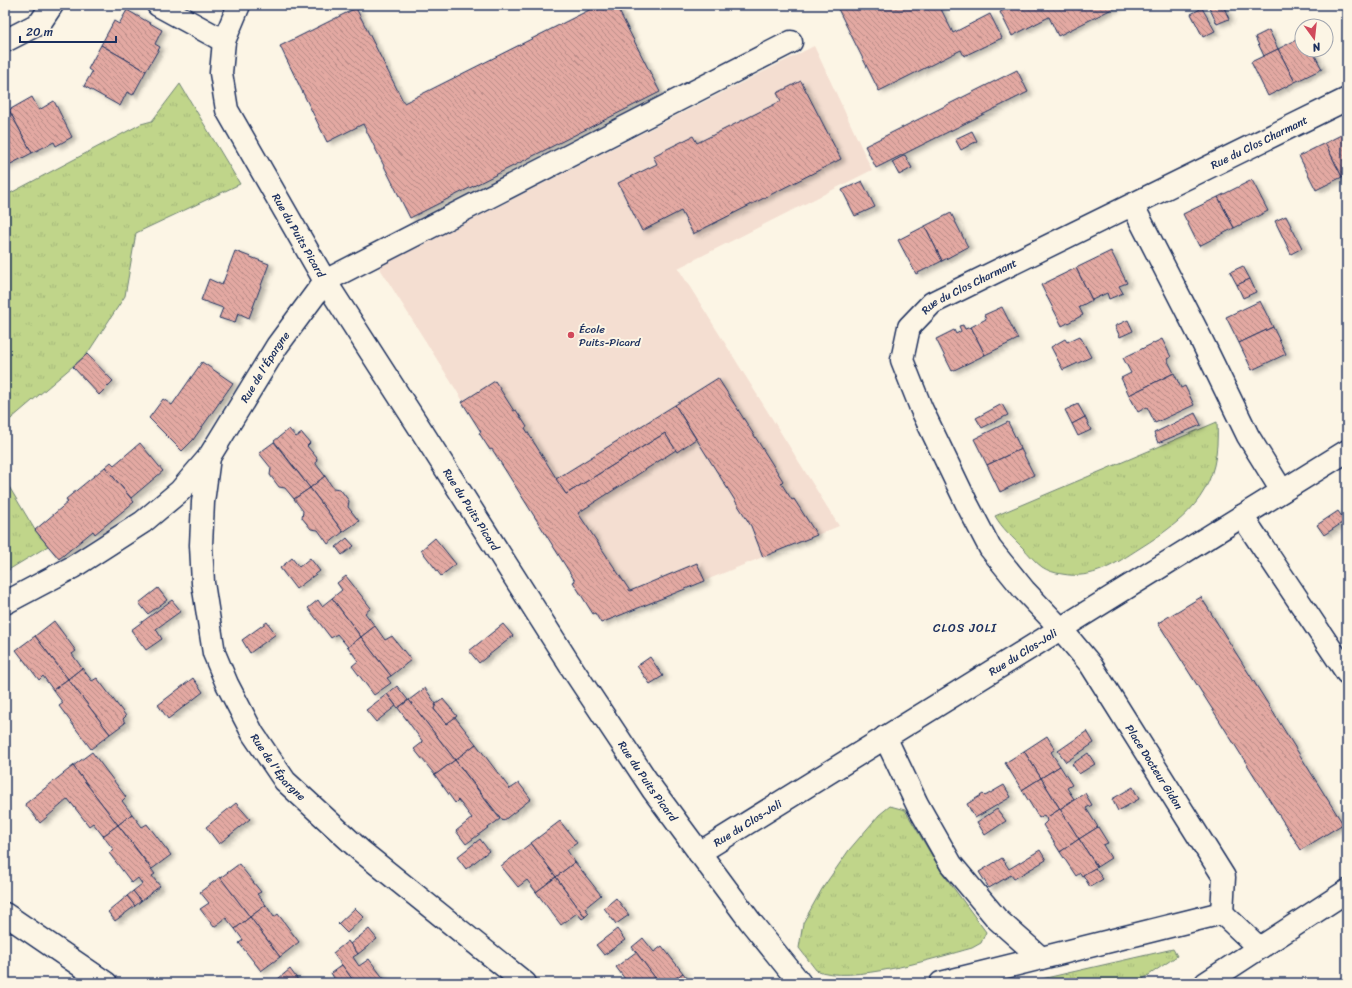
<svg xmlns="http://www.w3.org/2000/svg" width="1352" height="988" viewBox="0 0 1352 988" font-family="Sriracha,sans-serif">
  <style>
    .built { fill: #f4ded1 }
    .grass { fill: url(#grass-tufts); stroke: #6e8274 }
    .building { fill: url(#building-back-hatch); stroke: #1b2f5e; filter: url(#shadow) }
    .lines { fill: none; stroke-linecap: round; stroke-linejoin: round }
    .minor-casing { stroke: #1b2f5e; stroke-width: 25 }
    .minor { stroke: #fcf5e5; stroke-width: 22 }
    .poi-dot { fill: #d1495b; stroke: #fcf5e5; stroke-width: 1.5 }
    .labels { text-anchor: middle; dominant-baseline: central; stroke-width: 4; stroke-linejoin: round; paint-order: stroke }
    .street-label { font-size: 11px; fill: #1b2f5e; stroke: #fcf5e5 }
    .poi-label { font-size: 11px; fill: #1b2f5e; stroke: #fcf5e5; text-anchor: start }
    .neighbourhood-label { font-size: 12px; letter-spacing: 1px; fill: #1b2f5e; stroke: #fcf5e5 }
  </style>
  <defs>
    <pattern id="grass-tufts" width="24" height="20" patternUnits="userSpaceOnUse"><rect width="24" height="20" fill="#c0d58a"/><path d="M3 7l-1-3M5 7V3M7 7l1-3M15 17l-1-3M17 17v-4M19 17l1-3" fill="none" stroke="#a4b77a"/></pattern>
    <pattern id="building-back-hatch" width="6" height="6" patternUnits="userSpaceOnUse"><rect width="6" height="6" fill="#e3a9a2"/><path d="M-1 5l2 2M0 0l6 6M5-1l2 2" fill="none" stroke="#b78a87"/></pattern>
    <filter id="shadow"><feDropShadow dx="4.5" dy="2.5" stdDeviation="2" flood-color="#0004"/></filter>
  </defs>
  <rect width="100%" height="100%" fill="#fcf5e5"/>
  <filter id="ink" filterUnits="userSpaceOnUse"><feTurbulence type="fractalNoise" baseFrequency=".025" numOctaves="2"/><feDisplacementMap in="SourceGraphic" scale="8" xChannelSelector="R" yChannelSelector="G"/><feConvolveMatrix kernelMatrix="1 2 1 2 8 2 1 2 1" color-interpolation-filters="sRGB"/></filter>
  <g filter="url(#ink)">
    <polygon class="built" points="814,46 872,170 678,268 839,526 601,623 595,614 593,614 573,582 575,581 492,449 490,450 479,433 481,432 463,401 379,267"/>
    <g class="grass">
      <polygon points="180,84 240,184 136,233 125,296 87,354 5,424 5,196 141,124 152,121"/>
      <path d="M1217,422c4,66 -24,93 -77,126 -25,16 -47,32 -78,26 -7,-1 -14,-3 -20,-7 -7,-5 -13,-13 -19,-19 -11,-11 -21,-20 -28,-32z"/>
      <polygon points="5,480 35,530 48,546 5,572"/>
      <path d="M890,806l15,4 36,61 45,61 -5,11 -9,5c-36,10 -123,37 -156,22l-17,-22 4,-25 19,-34 27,-39 30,-35z"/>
      <polygon points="1173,949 1177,956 1137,983 1024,983"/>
    </g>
    <g class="building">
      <polygon points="599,5 616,5 660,92 410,218 363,124 327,142 280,46 356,8 404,103"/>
      <polygon points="836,5 939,5 953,33 990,14 1002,38 964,56 961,50 879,91"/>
      <polygon points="1014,5 1120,5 1058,36 1049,17 1012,36 1000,12"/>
      <polygon points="1208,5 1223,5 1229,19 1217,24"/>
      <polygon points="1202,8 1215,31 1203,37 1191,14"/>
      <polygon points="127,10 162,30 155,44 160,47 146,71 101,45 114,21 119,24"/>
      <polygon points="1269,30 1278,49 1264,56 1255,37"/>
      <polygon points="1302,37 1302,50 1312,50 1322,69 1295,82 1278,49"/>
      <polygon points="101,45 146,71 133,95 127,92 120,106 84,86 92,72 88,69"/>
      <polygon points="1278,49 1295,82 1268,96 1251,62"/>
      <polygon points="1017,70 1028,92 876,168 865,146"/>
      <polygon points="801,81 841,159 693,234 681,211 642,231 618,183 657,164 653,156 693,136 697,143 781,101 777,93"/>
      <polygon points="32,97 39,110 54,101 72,137 56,146 54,142 32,153 9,110"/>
      <polygon points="9,110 32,153 5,167 5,112"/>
      <polygon points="972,131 977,141 961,150 955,139"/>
      <polygon points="1347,132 1347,174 1342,177 1325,143"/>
      <polygon points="1325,143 1342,177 1316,190 1299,156"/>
      <polygon points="905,155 912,168 899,175 892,162"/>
      <polygon points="1252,180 1268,211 1234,228 1218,197"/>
      <polygon points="862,181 875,207 855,216 842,190"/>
      <polygon points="1218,197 1234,228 1199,246 1183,214"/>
      <polygon points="951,213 968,247 942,261 925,226"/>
      <polygon points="1286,216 1302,248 1291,254 1275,221"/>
      <polygon points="925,226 942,261 916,274 898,240"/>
      <polygon points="235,251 269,264 249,318 238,313 235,323 219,318 223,308 201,300 209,279 222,285"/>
      <polygon points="1111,251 1127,283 1119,286 1123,293 1109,299 1107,293 1092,300 1076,268"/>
      <polygon points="1243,266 1250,279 1237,285 1230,272"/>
      <polygon points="1076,268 1092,300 1079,307 1083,315 1062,326 1041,285"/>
      <polygon points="1250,279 1256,292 1243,298 1237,285"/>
      <polygon points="1260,301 1273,327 1239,343 1226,317"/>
      <polygon points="1002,307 1018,339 985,355 971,327 986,319 984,315"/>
      <polygon points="1128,320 1133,331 1120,337 1115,326"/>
      <polygon points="963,325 965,329 971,327 985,355 952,371 936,339 954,330 956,334 961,331 959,326"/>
      <polygon points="1273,327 1286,354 1252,370 1239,343"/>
      <polygon points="1080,336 1091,357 1063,370 1051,347 1065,339 1067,342"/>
      <polygon points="1162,339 1171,357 1167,359 1174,373 1129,395 1121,378 1131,373 1123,358"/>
      <polygon points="87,354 113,381 99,395 73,367"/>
      <polygon points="202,362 233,383 193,440 182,451 149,418 163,399 172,405"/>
      <polygon points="1174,373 1181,388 1185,386 1194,405 1155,423 1147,407 1138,412 1129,395"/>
      <polygon points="718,378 783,481 781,483 792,500 794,499 817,535 763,557 751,526 675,405"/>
      <polygon points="495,381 514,411 516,410 527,427 525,428 566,494 665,433 676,450 578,513 630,591 697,563 705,581 601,623 595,613 593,614 573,582 575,581 492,449 490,450 479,433 481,432 462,402"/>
      <polygon points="1002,404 1008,415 982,428 976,418"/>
      <polygon points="1078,404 1085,417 1072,424 1065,410"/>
      <polygon points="675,405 696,439 677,452 665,433 566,494 556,479"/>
      <polygon points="1195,413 1201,425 1158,443 1154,433"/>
      <polygon points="1085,417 1091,430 1078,436 1072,424"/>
      <polygon points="1008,422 1021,449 987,465 974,439"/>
      <polygon points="289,429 296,437 302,433 310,443 307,446 317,458 316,464 325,476 310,488 274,441"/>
      <polygon points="274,442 310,488 294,499 285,488 279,487 270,475 271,468 259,453"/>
      <polygon points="140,443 163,471 131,498 105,467 111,462 114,465"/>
      <polygon points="1021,449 1034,475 1000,492 987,465"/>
      <polygon points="105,467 134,502 95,534 93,531 59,559 35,530 68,502 66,499"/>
      <polygon points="325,476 333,488 340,489 349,501 348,507 359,521 343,532 310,488"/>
      <polygon points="310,488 343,532 328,544 318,530 311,529 302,518 303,511 294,499"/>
      <polygon points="1338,511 1345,521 1324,535 1317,525"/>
      <polygon points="347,538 354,546 342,555 336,547"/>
      <polygon points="435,538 456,564 441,576 421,550"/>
      <polygon points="292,558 299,567 310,558 320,571 296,589 280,568"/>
      <polygon points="346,576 371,608 365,613 375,626 361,637 332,598 342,590 337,583"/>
      <polygon points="158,588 167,600 148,614 139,603"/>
      <polygon points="1201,597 1343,824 1301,850 1158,623"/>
      <polygon points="332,598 361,637 348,647 337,634 331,638 308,608 318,600 322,606"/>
      <polygon points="172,600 181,611 156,629 162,639 146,650 131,630"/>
      <polygon points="54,621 76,651 72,654 82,668 68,679 35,636"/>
      <polygon points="267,622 276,634 250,653 242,640"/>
      <polygon points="503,624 513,636 479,663 469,651"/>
      <polygon points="375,626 385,640 392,636 411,660 391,676 361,637"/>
      <polygon points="35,636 68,679 53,690 43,676 39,680 16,650"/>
      <polygon points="361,637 391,676 387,678 391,683 374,695 352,666 358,661 348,647"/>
      <polygon points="650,657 663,676 650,684 637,666"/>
      <polygon points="82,668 92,681 97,678 126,716 123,719 125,723 110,734 68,679"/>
      <polygon points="193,678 203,692 168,719 158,705"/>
      <polygon points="68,679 110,734 91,749 59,706 63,703 53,690"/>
      <polygon points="397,686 408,700 398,708 387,694"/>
      <polygon points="425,688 436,704 434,709 446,724 455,717 476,744 455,760 409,700"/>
      <polygon points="387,694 396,706 376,722 366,710"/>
      <polygon points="443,699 457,716 446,724 434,709 436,704"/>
      <polygon points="409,700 455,760 435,775 414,749 423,742 398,708"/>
      <polygon points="1087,731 1094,743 1066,762 1058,751"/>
      <polygon points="1047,736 1055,749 1051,752 1060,766 1041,778 1024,751"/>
      <polygon points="476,744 510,789 519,783 531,799 503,821 455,760"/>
      <polygon points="1024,751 1041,778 1022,790 1005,763"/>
      <polygon points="92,752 126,797 122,801 132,814 118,825 73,766"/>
      <polygon points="1088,753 1095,764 1079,774 1072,764"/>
      <polygon points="455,760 500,819 466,844 456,831 472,818 458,800 455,803 435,775"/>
      <polygon points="73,766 118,825 103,836 93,823 89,826 68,799 40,823 25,804"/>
      <polygon points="1060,766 1072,785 1067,788 1074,799 1060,809 1041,778"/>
      <polygon points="1041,778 1060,809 1046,818 1044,815 1039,818 1022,790"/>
      <polygon points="1004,785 1011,797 975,818 967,804 983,794 985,796"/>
      <polygon points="1133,787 1139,799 1118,811 1112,799"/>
      <polygon points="1085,793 1092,805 1086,808 1098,827 1079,839 1060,809"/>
      <polygon points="236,803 250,819 219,844 206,827"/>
      <polygon points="997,809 1006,821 985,835 977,822"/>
      <polygon points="1060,809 1079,839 1060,852 1043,825 1047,821 1046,818"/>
      <polygon points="132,814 142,827 147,824 171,855 152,869 118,825"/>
      <polygon points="560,821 577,843 567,850 575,862 556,877 531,843"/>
      <polygon points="118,825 155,874 152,876 160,886 141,901 133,891 142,884 138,878 132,883 109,853 113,849 103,836"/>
      <polygon points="1098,827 1108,843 1103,845 1111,858 1097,867 1079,839"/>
      <polygon points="480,839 489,851 466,869 457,857"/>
      <polygon points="1079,839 1097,867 1082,876 1080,873 1076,876 1060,852"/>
      <polygon points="531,843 556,877 536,892 527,880 518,887 501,866"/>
      <polygon points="1040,850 1046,860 1014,879 1011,875 989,888 979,872 1002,858 1009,869"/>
      <polygon points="575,862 601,895 585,908 589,913 585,917 556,877"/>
      <polygon points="239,864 261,892 257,894 266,905 250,917 220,878"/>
      <polygon points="1095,868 1103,879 1090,887 1083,875"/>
      <polygon points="220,877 250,917 235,929 226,918 214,927 200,909 209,903 200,892"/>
      <polygon points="556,877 585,917 582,919 577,913 561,925 536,892"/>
      <polygon points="133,891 141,901 135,906 127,896"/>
      <polygon points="127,896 135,906 115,921 108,912"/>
      <polygon points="616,898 629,915 616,924 604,908"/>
      <polygon points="266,905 274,917 278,914 299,942 280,957 250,917"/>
      <polygon points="355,908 364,917 347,933 338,924"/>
      <polygon points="250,917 280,957 261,971 239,943 243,940 235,929"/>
      <polygon points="369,929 377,939 358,954 350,944"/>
      <polygon points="617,929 625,940 604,955 596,945"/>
      <polygon points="643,938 654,952 662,946 683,973 669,983 659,983 632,947"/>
      <polygon points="348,941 358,954 353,957 359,966 369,959 387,983 355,983 333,953"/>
      <polygon points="636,952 659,983 628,983 616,967"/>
      <polygon points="342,965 355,983 337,983 331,973"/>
      <polygon points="290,969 298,980 294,983 273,983"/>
      <polygon points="683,973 691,983 669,983"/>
    </g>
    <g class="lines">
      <g class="minor-casing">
        <g id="minor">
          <polyline points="158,5 224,41"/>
          <path id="s1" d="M239,5l-15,36 -3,32 6,37 98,171 98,152 147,232 83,125 97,131 50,62"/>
          <polyline points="5,41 40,23 52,5"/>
          <polyline points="1133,206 1198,333 1248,436 1282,491"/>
          <path id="s2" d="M209,457l-6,45 -2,43 2,38 11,70 13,31 26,50 32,47 76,70 164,132"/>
          <polyline points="1242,516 1347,673"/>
          <path id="s3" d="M5,603l68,-36 70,-45 37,-31 29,-34 68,-111 48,-65 466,-239"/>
          <polyline points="885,737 917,804 951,864 997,919 1041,958"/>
          <path id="s4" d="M699,853l648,-402"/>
          <path id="s5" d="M1222,913l2,-36 -133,-212 -30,-36 -37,-39 -34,-42 -23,-44 -46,-96 -19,-48 7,-33 23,-24 415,-204"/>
          <polyline points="5,914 106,983"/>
          <polyline points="941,983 1222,913 1259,948"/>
          <polyline points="1206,983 1347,891"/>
        </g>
      </g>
      <use href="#minor" class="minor"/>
    </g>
  </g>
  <circle class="poi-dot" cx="571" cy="335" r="4"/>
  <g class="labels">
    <g class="street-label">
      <text stroke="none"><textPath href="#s5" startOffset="1080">Rue du Clos Charmant</textPath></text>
      <text stroke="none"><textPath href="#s1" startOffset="253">Rue du Puits Picard</textPath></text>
      <text stroke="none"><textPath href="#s5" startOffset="756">Rue du Clos Charmant</textPath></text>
      <text stroke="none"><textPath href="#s3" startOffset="359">Rue de l'Épargne</textPath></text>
      <text stroke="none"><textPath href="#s1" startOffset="577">Rue du Puits Picard</textPath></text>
      <text stroke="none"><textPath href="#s4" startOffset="381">Rue du Clos-Joli</textPath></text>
      <text stroke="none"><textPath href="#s2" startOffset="329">Rue de l'Épargne</textPath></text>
      <text transform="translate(1154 767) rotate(58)">Place Docteur Gidon</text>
      <text stroke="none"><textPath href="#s1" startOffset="901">Rue du Puits Picard</textPath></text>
      <text stroke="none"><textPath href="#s4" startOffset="57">Rue du Clos-Joli</textPath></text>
    </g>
    <g class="poi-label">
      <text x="579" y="329">École<tspan x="579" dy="13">Puits-Picard</tspan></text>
    </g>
    <g class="neighbourhood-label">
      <text x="965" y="628">CLOS JOLI</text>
    </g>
  </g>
  <rect width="1352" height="988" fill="none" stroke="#fcf5e5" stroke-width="20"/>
  <rect x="10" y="10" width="1332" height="968" fill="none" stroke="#1b2f5e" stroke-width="1.5" filter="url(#ink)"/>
  <g transform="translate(1314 38) rotate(165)"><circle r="19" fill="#fcf5e5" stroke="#a2a6af"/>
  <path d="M0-3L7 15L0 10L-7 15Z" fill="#d1495b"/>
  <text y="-6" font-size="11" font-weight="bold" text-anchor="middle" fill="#1b2f5e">N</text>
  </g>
  <path d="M20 36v6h96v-6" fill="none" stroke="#1b2f5e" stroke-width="2"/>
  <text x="26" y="36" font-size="12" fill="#1b2f5e" stroke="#fcf5e5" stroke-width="3" paint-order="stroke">20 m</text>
</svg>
